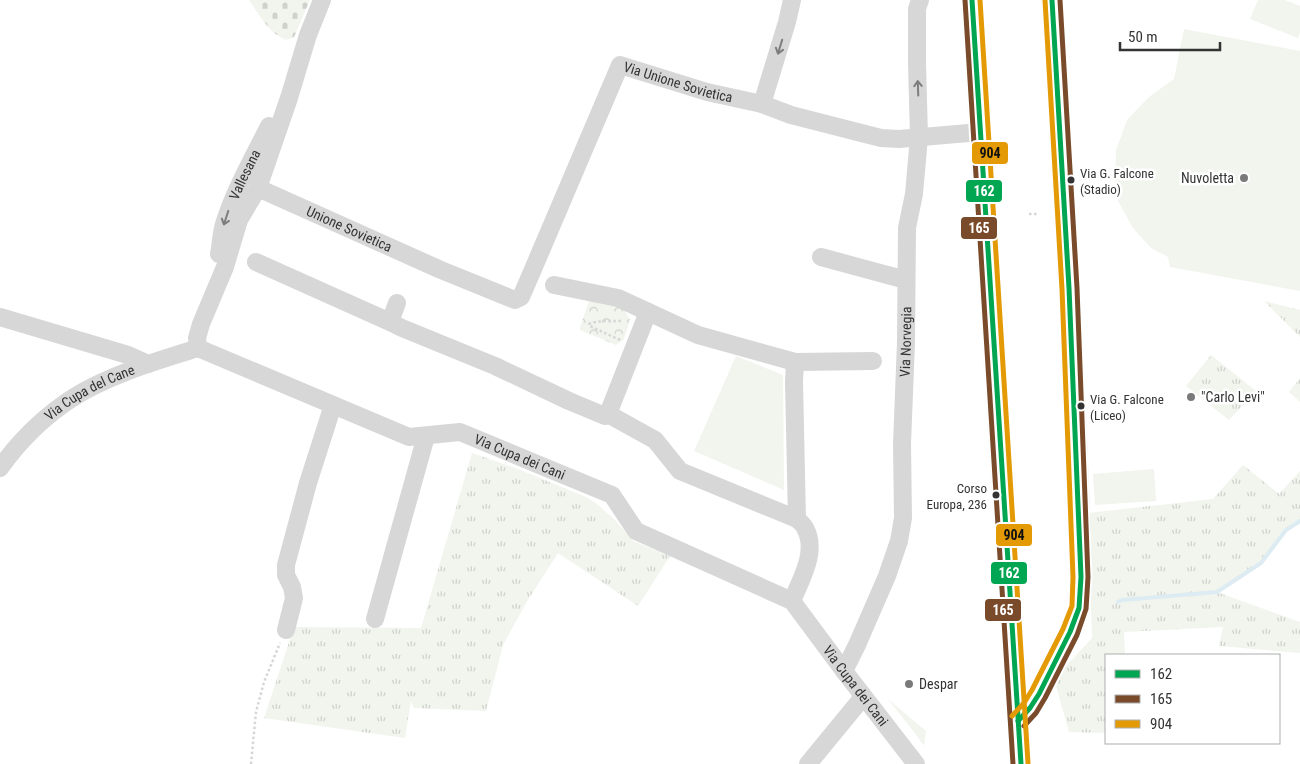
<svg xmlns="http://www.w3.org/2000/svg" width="1300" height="764" viewBox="0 0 1300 764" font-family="'Roboto Condensed',sans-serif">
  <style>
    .grass { fill: url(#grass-tufts) }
    .cemetery { fill: url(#cemetery-stones) }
    .park { fill: url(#park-crowns) }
    .pitch { fill: #f1f5ed }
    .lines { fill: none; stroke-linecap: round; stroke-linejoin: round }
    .stream { stroke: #ddebf3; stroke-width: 4 }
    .path { stroke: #d6d6d6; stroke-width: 2.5; stroke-dasharray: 2.5 2.5; stroke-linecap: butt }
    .minor { stroke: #d7d7d7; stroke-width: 18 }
    .major { stroke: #cacaca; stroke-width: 22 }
    .bus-1-casing { stroke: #fff; stroke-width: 9 }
    .bus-2-casing { stroke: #fff; stroke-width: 9 }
    .bus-3-casing { stroke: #fff; stroke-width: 9 }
    .bus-1 { stroke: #00a651; stroke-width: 5 }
    .bus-2 { stroke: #7a4b2a; stroke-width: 5 }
    .bus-3 { stroke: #e39a05; stroke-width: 5 }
    .oneway { stroke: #7d7d7d }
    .poi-dot { fill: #7a7a7a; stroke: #fff; stroke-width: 2 }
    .bus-dot { fill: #333; stroke: #fff; stroke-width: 2 }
    .labels { text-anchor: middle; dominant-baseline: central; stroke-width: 5; stroke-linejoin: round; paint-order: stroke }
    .bus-label { font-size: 13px; fill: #333; stroke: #fff; text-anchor: start }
    .street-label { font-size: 14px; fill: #333; stroke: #fff }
    .poi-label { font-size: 14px; fill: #333; stroke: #fff; text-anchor: start }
    .line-badge { stroke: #fff; stroke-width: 2 }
    .badge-label { font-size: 14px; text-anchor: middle; font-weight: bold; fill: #fff }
    .pale-badge-label { font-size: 14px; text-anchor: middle; font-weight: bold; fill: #111 }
  </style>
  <defs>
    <pattern id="grass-tufts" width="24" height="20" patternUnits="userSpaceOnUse" patternTransform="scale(1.25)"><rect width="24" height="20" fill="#f1f5ed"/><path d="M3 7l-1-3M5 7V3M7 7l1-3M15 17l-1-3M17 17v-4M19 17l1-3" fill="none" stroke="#cfd2cc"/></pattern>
    <pattern id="cemetery-stones" width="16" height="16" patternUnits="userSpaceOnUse" patternTransform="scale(1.25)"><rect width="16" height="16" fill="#f1f5ed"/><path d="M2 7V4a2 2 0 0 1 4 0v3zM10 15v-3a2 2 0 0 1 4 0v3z" fill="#cfd2cc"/></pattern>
    <pattern id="park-crowns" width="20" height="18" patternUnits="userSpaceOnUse" patternTransform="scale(1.25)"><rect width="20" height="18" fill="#f1f5ed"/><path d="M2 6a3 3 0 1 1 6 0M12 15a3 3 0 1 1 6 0" fill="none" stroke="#cfd2cc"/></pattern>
  </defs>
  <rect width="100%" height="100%" fill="#fff"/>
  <g class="grass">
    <polygon points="1264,301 1300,310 1300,337"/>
    <polygon points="1211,355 1256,391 1229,420 1186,386"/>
    <polygon points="1300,378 1300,402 1289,392"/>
    <polygon points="472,453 518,469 586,497 597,504 615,520 633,541 670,556 638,606 558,553 526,603 503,645 486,711 414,708 411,701 405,738 264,718 294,627 421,628"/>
    <polygon points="1243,465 1279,494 1300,471 1300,522 1286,530 1261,563 1217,592 1300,622 1300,653 1219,646 1223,627 1124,632 1125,655 1106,655 1106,733 1069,732 1054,679 1092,638 1088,513 1213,499"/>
    <polygon points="888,699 926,731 924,745"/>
  </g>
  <path class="cemetery" d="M249,0h61l-16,37 -8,3c-18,-8 -26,-24 -37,-40z"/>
  <polygon class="park" points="590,298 624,309 630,320 624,339 616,345 580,330 580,327"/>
  <g class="pitch">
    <polygon points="1258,0 1285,0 1300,6 1300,32 1298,38 1250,19"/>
    <polygon points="1184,29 1300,51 1300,291 1170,267 1168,257 1151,248 1133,228 1118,201 1115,182 1116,150 1127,120 1149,97 1174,79"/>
    <polygon points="736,356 783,375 784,490 694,451"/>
    <polygon points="1154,469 1156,501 1095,505 1093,474"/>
  </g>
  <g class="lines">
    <polyline class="stream" points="1118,602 1122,600 1217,592 1261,563 1286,530 1300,521"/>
    <g class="path">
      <polyline points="1029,214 1038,214"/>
      <path d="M620,340l-30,-14 -1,-2c10,-4 22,-3 33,-3"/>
      <polyline points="251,764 256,712 264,682 280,643"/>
    </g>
    <g class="minor">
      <polyline points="762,104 787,22 792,0"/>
      <path id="s1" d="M258,188l183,82 74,30 6,-3 10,-23 89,-209 87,27 55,12 29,11 90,23 18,1 81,-7"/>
      <path id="s2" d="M219,254c2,-10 2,-20 5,-30 11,-35 29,-66 45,-98"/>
      <polyline points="821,257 906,280"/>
      <polyline points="256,262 390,322"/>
      <polyline points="554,285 618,298 698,335 795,362 873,361"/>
      <polyline points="397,303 390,322 402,328 495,366 569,401 605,416 608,414 648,312"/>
      <polyline points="0,317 128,355 148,364"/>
      <path id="s3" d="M198,348l211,89 51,-5 152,63 24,36 156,70 52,70 72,93"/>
      <polyline points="198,348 197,338 201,324 225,267 239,220 258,188 289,98 308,35 322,0"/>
      <polyline points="608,414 655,440 680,471 797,519"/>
      <path id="s4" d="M0,468c20,-28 46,-53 74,-71 37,-23 83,-36 124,-49"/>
      <path d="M792,601c9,-22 26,-50 13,-73 -1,-3 -5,-6 -8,-9l-3,-137 1,-20"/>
      <polyline points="375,619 426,436"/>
      <polyline points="286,630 294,598 292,587 286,575 286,565 308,483 333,405"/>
      <path id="s5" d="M844,671l13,-26 30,-69 12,-35 4,-23 -1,-74 4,-102 1,-114 7,-34 5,-57 -2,-74v-54l3,-9"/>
      <polyline points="808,764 863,697"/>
    </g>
    <g class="major">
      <polyline points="972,0 1003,495 1021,764"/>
      <path d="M1018,721l12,-13 9,-14 31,-62 9,-24 2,-31c-6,-193 -16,-385 -29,-577"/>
    </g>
    <g class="bus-1-casing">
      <g id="bus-1">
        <polyline points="972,0 1021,764"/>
        <polyline points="1018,721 1030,708 1039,694 1070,632 1079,608 1081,577 1069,288 1052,0"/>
      </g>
    </g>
    <g class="bus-2-casing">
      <g id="bus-2">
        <polyline points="965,0 1013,764"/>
        <polyline points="1024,726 1036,713 1045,698 1077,635 1086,609 1088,577 1077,288 1060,0"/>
      </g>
    </g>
    <g class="bus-3-casing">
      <g id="bus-3">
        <polyline points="980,0 1028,763"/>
        <polyline points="1012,716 1024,703 1032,690 1063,629 1072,606 1073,577 1062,289 1045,0"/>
      </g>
    </g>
    <use href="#bus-1" class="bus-1"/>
    <use href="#bus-2" class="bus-2"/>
    <use href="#bus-3" class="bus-3"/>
  </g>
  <defs><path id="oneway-shaft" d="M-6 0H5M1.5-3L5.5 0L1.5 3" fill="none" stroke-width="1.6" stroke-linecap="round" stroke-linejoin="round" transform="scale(1.25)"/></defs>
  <g class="oneway">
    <use href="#oneway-shaft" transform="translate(780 47) rotate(107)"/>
    <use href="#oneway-shaft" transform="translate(918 88) rotate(-92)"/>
    <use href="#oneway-shaft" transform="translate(226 218) rotate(108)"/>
  </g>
  <g class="poi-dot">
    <circle cx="1244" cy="178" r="5"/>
    <circle cx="1191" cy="397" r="5"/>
    <circle cx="909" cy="684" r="5"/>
  </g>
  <g class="bus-dot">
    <circle cx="1071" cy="180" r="4.5"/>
    <circle cx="1081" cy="406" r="4.5"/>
    <circle cx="996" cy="495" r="4.5"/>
  </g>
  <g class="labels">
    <g class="bus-label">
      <text x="1080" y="173">Via G. Falcone<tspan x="1080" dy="16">(Stadio)</tspan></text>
      <text x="1090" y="399">Via G. Falcone<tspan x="1090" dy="16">(Liceo)</tspan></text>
      <text x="987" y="488" text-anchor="end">Corso<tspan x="987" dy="16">Europa, 236</tspan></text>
    </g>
    <g class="street-label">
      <text stroke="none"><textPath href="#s1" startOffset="600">Via Unione Sovietica</textPath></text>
      <text stroke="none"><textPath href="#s2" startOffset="84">Vallesana</textPath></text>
      <text stroke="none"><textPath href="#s1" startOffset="100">Unione Sovietica</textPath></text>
      <text stroke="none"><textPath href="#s5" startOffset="341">Via Norvegia</textPath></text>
      <text stroke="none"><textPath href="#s4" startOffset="119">Via Cupa del Cane</textPath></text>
      <text stroke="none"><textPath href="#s3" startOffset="345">Via Cupa dei Cani</textPath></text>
      <text stroke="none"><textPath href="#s3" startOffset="765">Via Cupa dei Cani</textPath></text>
    </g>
    <g class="poi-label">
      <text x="1234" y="178" text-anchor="end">Nuvoletta</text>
      <text x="1201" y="397">"Carlo Levi"</text>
      <text x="919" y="684">Despar</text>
    </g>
  </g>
  <g class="line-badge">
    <rect x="971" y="141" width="38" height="24" rx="5" fill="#e39a05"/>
    <rect x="965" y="179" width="38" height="24" rx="5" fill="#00a651"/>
    <rect x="960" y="216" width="38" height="24" rx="5" fill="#7a4b2a"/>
    <rect x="995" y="523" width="38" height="24" rx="5" fill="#e39a05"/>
    <rect x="990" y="561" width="38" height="24" rx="5" fill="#00a651"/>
    <rect x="984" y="598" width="38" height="24" rx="5" fill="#7a4b2a"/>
  </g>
  <g class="badge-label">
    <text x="984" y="196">162</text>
    <text x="979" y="233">165</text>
    <text x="1009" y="578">162</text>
    <text x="1003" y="615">165</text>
  </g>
  <g class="pale-badge-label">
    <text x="990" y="158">904</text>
    <text x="1014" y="540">904</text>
  </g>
  <rect x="1105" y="654" width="175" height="90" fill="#ffffff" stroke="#adadad"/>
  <rect x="1115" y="670" width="25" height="8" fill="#00a651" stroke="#adadad"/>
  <text x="1150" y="679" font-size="15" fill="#333333">162</text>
  <rect x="1115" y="695" width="25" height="8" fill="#7a4b2a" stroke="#adadad"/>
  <text x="1150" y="704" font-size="15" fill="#333333">165</text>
  <rect x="1115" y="720" width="25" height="8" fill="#e39a05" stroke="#adadad"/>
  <text x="1150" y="729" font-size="15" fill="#333333">904</text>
  <path d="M1120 42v8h100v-8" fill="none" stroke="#333333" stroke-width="2.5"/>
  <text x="1128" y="42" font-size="15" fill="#333333" stroke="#ffffff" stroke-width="4" paint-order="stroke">50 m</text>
</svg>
